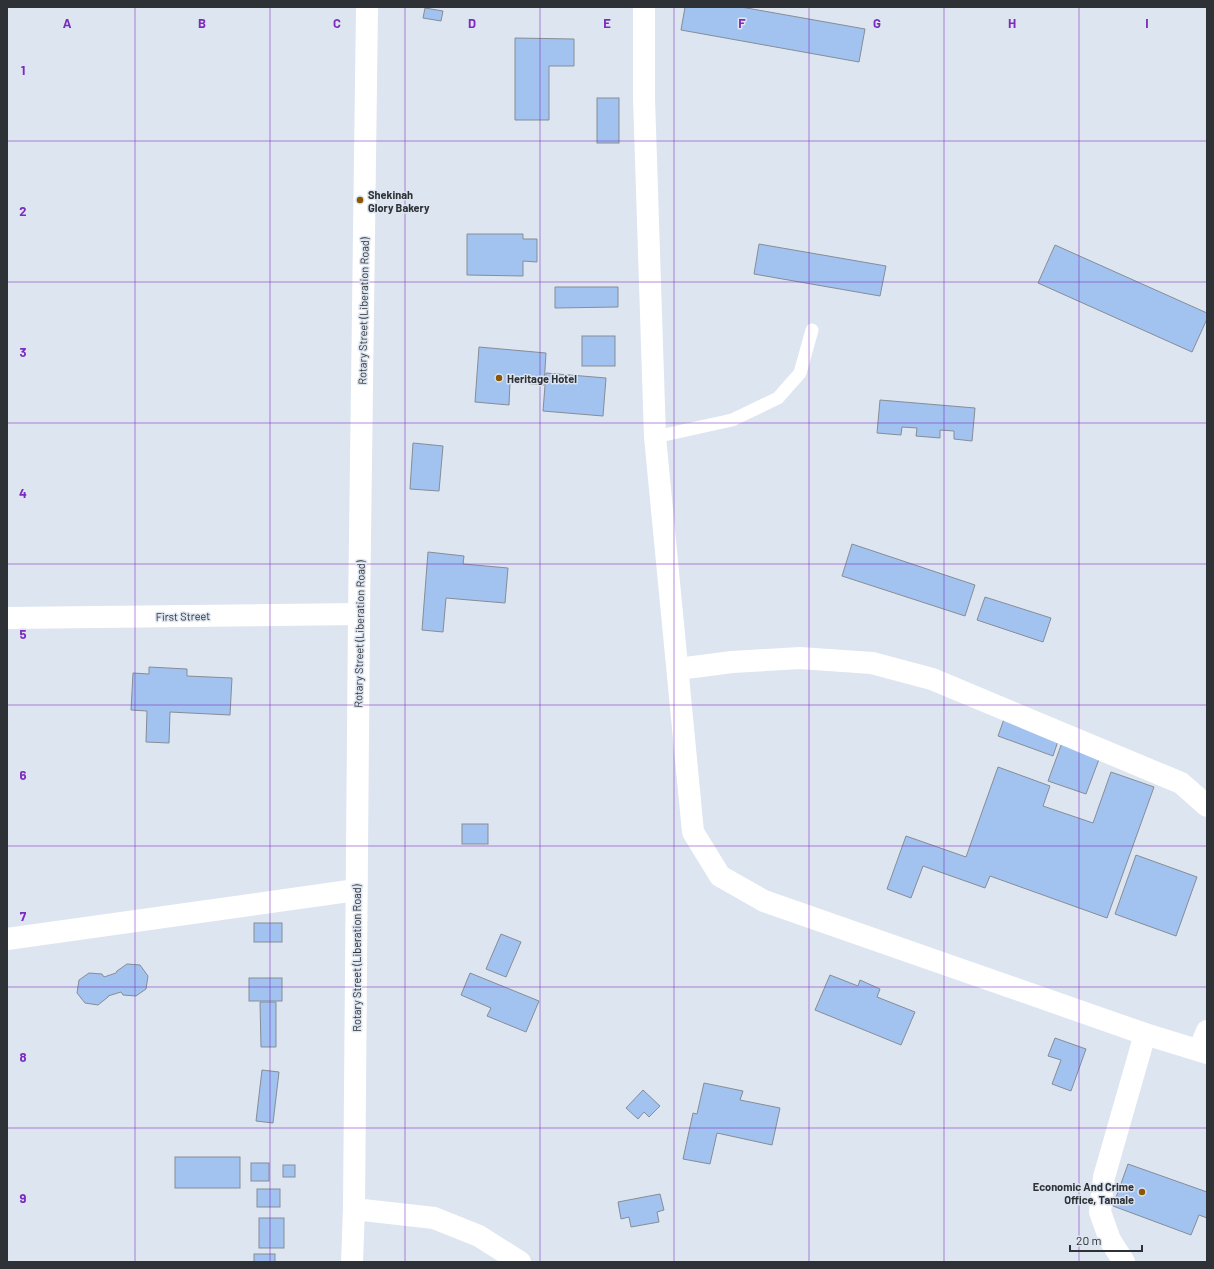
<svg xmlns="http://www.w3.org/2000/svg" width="1214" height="1269" viewBox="0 0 1214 1269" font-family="Barlow,sans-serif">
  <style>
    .building { fill: #a2c2f0; stroke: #868d97 }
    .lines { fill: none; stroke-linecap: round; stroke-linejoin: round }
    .service { stroke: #fff; stroke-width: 13 }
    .minor { stroke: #fff; stroke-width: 22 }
    .tertiary { stroke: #fff; stroke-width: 22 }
    .grid { fill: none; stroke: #7b2cbf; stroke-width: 1; stroke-opacity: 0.55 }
    .poi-dot { fill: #8c5705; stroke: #dde5f0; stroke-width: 1.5 }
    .labels { text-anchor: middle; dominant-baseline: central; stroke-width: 3; stroke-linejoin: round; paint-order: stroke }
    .poi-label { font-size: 11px; font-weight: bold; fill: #2e3135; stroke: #dde5f0; text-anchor: start }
    .street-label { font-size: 11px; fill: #2e3135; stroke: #dde5f0 }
    .grid-label { font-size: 13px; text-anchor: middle; font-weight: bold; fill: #7b2cbf; stroke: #dde5f0; stroke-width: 3; stroke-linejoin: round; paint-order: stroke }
  </style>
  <rect width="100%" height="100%" fill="#dde5f0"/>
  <g class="building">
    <polygon points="685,7 741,7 865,29 859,62 681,30"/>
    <polygon points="425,8 443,11 441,21 423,18"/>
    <polygon points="515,38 574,39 574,66 549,66 549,120 515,120"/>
    <rect x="597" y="98" width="22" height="45"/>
    <polygon points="467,234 523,234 523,239 537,239 537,262 523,261 523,276 467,275"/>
    <polygon points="759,244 886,266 880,296 754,274"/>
    <polygon points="1055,245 1207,313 1207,319 1192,352 1038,283"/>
    <polygon points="555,287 618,287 618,307 555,308"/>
    <rect x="582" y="336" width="33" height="30"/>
    <polygon points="479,347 546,353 544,385 510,382 509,405 475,402"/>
    <polygon points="546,373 606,378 603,416 543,411"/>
    <polygon points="880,400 975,408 972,441 954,439 954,431 940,430 940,438 916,436 917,428 902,427 901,435 877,433"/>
    <polygon points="413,443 443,446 439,491 410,489"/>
    <polygon points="852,544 975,585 965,616 842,576"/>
    <polygon points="428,552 464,556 463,564 508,568 505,603 446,598 443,632 422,630"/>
    <polygon points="985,597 1051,618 1043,642 977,620"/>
    <polygon points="149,667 187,669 187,676 232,678 230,715 170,712 169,743 146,742 147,711 131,710 133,673 149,674"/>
    <polygon points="1004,719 1059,738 1053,756 998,736"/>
    <polygon points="1063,740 1101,754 1086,794 1048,781"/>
    <polygon points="998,767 1050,786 1043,806 1093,823 1111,772 1154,787 1107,918 990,876 985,888 923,866 911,898 887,889 906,836 966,857"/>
    <rect x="462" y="824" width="26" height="20"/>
    <polygon points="1136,855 1197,877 1176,936 1115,914"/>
    <rect x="254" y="923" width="28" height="19"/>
    <polygon points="501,934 521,942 506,977 486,969"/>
    <polygon points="127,964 140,965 148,976 146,989 136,996 123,995 121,992 108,996 108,997 98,1005 85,1003 77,993 79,980 89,973 102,974 104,977 116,973 117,971"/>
    <polygon points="470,973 539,1001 526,1032 487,1016 491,1008 461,995"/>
    <polygon points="830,975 858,986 860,980 880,989 877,997 915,1012 901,1045 815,1010"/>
    <rect x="249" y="978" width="33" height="23"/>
    <polygon points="260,1002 276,1002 276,1047 261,1047"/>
    <polygon points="1055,1038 1086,1049 1071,1091 1052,1084 1061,1060 1048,1056"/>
    <polygon points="262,1070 279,1072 273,1123 256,1121"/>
    <polygon points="704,1083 743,1091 740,1100 780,1108 772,1145 717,1133 710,1164 683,1159 693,1113 697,1114"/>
    <polygon points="643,1090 660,1106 649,1117 644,1112 638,1119 626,1108"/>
    <rect x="175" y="1157" width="65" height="31"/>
    <rect x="251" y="1163" width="18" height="18"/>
    <polygon points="1128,1164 1207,1192 1207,1218 1199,1215 1191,1235 1113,1206"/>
    <rect x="283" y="1165" width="12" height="12"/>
    <rect x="257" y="1189" width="23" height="18"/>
    <polygon points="660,1194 664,1210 657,1212 659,1222 631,1227 629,1217 621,1219 618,1202"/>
    <rect x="259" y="1218" width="25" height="30"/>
    <rect x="254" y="1254" width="21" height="8"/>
  </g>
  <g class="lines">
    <polyline class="service" points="655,437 732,420 778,398 800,373 812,330"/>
    <g class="minor">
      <polyline points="644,7 644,98 655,437 693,832 720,876 764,901 1145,1034 1207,1053"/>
      <polyline points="7,618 359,614"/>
      <polyline points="678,669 732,662 800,658 872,663 932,679 1181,783 1207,806"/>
      <polyline points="7,939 356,890"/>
      <polyline points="1199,1050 1207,1031"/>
      <polyline points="354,1209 434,1218 479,1236 520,1262"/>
      <polyline points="1124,1262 1110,1240 1100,1212 1104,1177 1145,1034"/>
    </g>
    <polyline class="tertiary" points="352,1262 354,1209 359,614 367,7"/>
  </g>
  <path class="grid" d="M135,7v1255M270,7v1255M405,7v1255M540,7v1255M674,7v1255M809,7v1255M944,7v1255M1079,7v1255M7,141h1200M7,282h1200M7,423h1200M7,564h1200M7,705h1200M7,846h1200M7,987h1200M7,1128h1200"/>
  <g class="poi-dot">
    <circle cx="360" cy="200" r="4"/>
    <circle cx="499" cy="378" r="4"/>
    <circle cx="1142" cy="1192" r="4"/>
  </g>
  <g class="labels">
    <g class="poi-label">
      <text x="368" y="194">Shekinah<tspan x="368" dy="13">Glory Bakery</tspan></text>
      <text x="507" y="378">Heritage Hotel</text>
      <text x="1134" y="1186" text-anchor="end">Economic And Crime<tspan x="1134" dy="13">Office, Tamale</tspan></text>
    </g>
    <g class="street-label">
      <text transform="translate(363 311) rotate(-89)">Rotary Street (Liberation Road)</text>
      <text transform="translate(183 616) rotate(-1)">First Street</text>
      <text transform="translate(359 634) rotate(-89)">Rotary Street (Liberation Road)</text>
      <text transform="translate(356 958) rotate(-90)">Rotary Street (Liberation Road)</text>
    </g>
  </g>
  <g class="grid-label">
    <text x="67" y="28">A</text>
    <text x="202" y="28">B</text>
    <text x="337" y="28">C</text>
    <text x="472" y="28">D</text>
    <text x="607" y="28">E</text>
    <text x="742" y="28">F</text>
    <text x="877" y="28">G</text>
    <text x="1012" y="28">H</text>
    <text x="1147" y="28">I</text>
    <text x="23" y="75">1</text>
    <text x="23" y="216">2</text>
    <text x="23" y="357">3</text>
    <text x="23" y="498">4</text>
    <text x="23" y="639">5</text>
    <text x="23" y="780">6</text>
    <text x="23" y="921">7</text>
    <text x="23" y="1062">8</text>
    <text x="23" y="1203">9</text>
  </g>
  <rect width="1214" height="1269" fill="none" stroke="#2e3135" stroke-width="16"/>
  <path d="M1070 1245v6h72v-6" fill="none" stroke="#2e3135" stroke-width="2"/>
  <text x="1076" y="1245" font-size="12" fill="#2e3135" stroke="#dde5f0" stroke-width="3" paint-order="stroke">20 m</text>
</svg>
